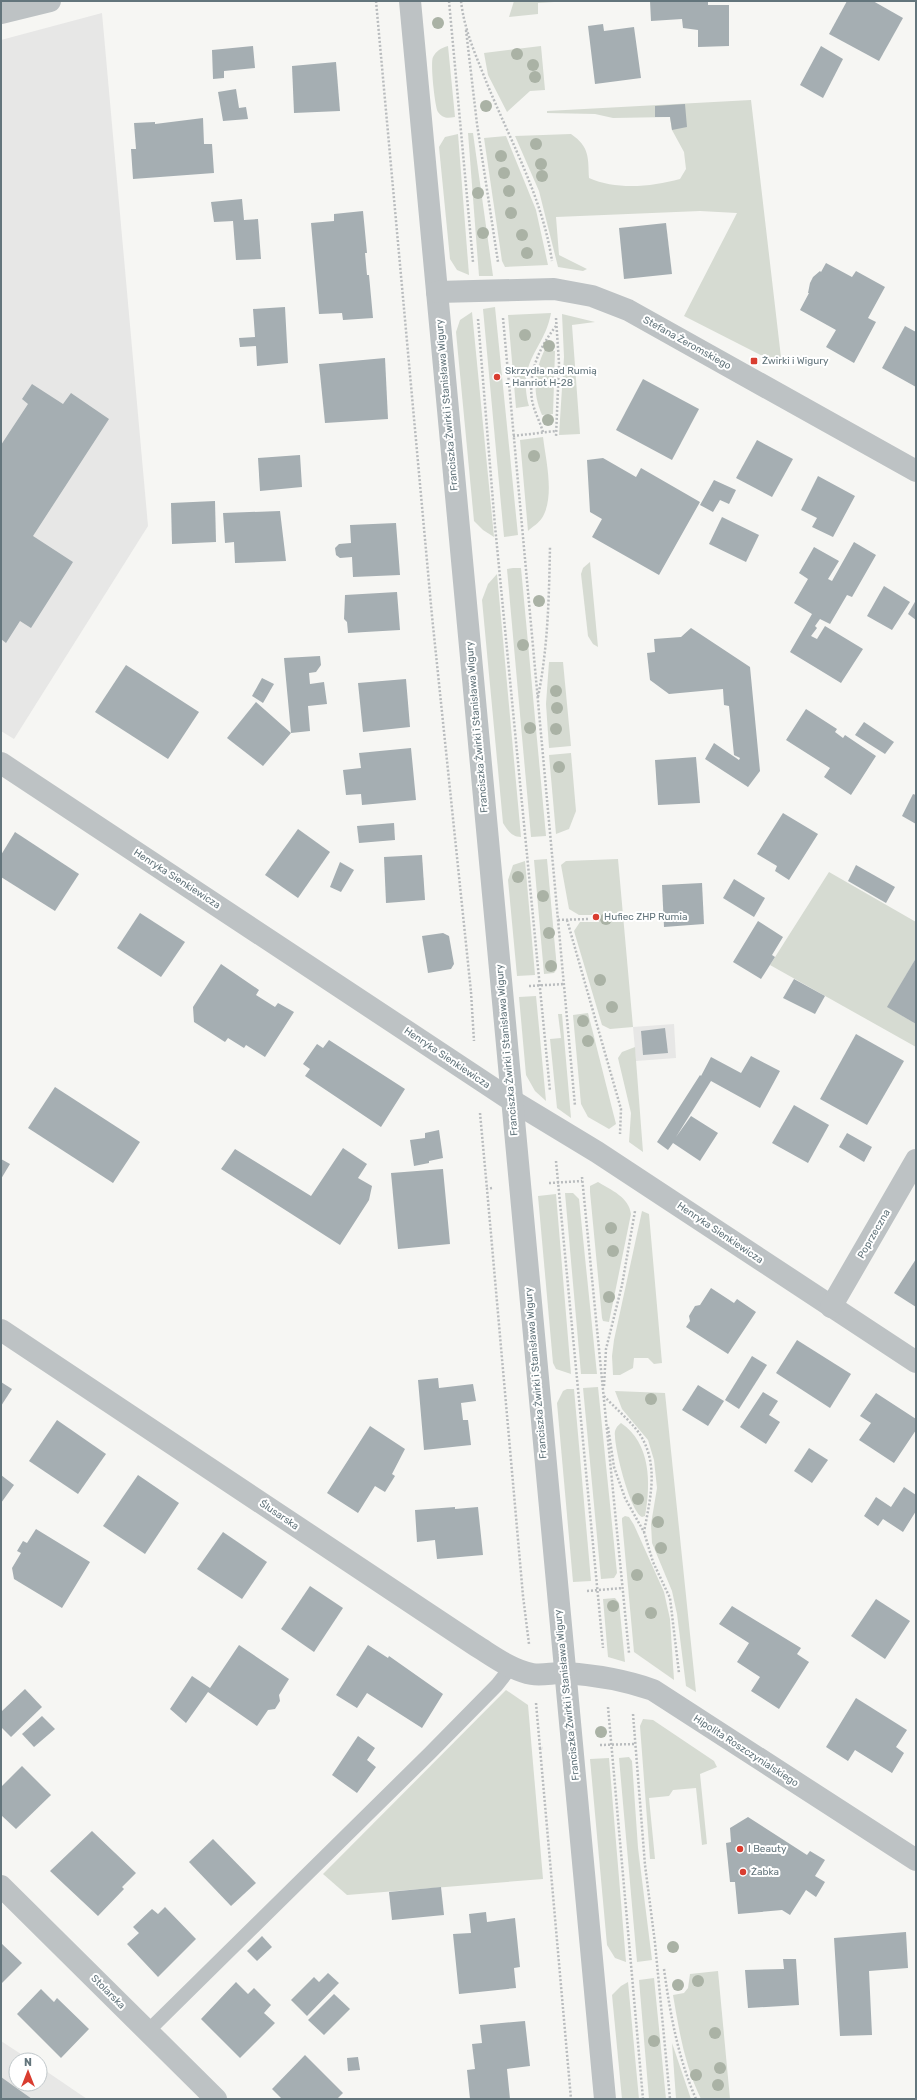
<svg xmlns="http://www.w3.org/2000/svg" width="917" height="2100" viewBox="0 0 917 2100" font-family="Rubik,sans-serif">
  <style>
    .built { fill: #e7e7e6 }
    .green { fill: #d6dbd2 }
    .building { fill: #a5aeb2 }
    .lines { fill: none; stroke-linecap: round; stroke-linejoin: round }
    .path { stroke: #b9bcbe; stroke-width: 2.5; stroke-dasharray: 2 2; stroke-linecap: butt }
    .service { stroke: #bdc2c4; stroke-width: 14 }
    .minor { stroke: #bdc2c4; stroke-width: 22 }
    .tertiary { stroke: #bdc2c4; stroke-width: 22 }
    .tree { fill: #aab2a5 }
    .poi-dot { fill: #d93d30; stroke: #fff; stroke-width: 1.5 }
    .labels { text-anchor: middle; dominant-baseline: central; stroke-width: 4; stroke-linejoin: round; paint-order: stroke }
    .street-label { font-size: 10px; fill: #63757c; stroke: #fff }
    .poi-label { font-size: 10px; fill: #63757c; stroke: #fff; text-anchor: start }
  </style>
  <rect width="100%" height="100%" fill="#f6f6f3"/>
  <g class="built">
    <polygon points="102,13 148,526 14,739 1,731 1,40"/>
    <polygon points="674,1024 676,1058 636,1061 633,1027"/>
    <polygon points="1,2041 30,2060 16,2060 16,2084 40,2084 40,2067 87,2099 1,2099"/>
  </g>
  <g class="green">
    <polygon points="514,1 570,1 538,3 538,14 509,17"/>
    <path d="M448,46l7,71c-7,1 -12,2 -17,-5 -3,-4 -8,-50 -5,-55 3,-6 8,-9 15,-11z"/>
    <polygon points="541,46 545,90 530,91 507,112 488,75 484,53"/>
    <path d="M751,100l31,266 -98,-50 53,-103 -37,-2 -144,6 3,38 28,14 -4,2 -25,-4 -19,-76 -24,-55 56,-2c19,13 17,24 18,44 27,12 62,9 91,1l6,-10 -2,-17 -12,-22 -2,-13 -57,1 -18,-4 -48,-1v-2z"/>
    <polygon points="468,133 473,133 493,276 479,276"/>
    <polygon points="458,134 469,275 457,270 450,259 439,147 445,137"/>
    <polygon points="506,136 536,210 548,265 505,267 502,261 484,138"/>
    <polygon points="495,307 518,535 504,537 483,309"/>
    <polygon points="472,312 494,537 483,530 474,521 456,332 460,320"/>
    <path d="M551,313c-7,38 -34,46 -22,93l-13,2 -8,-93z"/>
    <polygon points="562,314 595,322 572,325 580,434 559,435 564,357"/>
    <path d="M545,349l10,2 -2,63 -11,1c-10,-23 -8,-43 3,-66z"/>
    <path d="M543,437c3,24 12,60 -1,81 -4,6 -9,8 -14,13l-8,-91z"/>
    <polygon points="590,562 598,647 593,644 588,636 581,574 583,568"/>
    <polygon points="513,568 521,568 546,836 531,837 507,569"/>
    <path d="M497,574l24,263c-9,0 -13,-6 -18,-14l-21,-223 6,-16z"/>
    <polygon points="549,662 563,662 571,746 549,748 546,704"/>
    <polygon points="571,753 576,811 569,829 556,834 549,755"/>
    <polygon points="547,859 557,969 554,973 544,974 534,860"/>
    <polygon points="618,859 633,1027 610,1029 602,1025 574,931 580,922 599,922 599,915 579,915 569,909 561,865 566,861"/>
    <polygon points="525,861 535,975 517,976 508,880 513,865"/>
    <polygon points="829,872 916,922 916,958 888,1007 916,1024 916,1047 770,965"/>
    <polygon points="536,996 546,1101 535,1091 526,1075 519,997"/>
    <polygon points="588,1013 616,1124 609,1129 588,1117 581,1104 573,1015"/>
    <polygon points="558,1014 562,1014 571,1118 557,1108 550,1039 561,1038"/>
    <polygon points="635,1047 643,1152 629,1142 631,1113 618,1058 622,1052"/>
    <path d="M598,1182c13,8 31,15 33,32l-22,108 -6,-1 -1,-3 -12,-126v-6z"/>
    <polygon points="565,1193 573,1193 579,1199 597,1374 581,1374"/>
    <polygon points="556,1194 571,1374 556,1369 553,1363 538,1196"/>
    <polygon points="642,1211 649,1214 662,1363 654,1364 648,1358 634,1358 633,1368 620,1375 613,1375 612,1356 614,1340"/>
    <polygon points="598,1387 617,1573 614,1578 601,1579 583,1388"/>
    <polygon points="567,1389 574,1389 591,1581 573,1582 557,1403 563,1391"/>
    <polygon points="615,1391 665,1393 696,1692 686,1686 677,1614 672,1591 652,1543 651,1524 657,1488 654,1460 648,1440 622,1409"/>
    <path d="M621,1423c30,20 30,61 24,93l-3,1c-12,-6 -27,-67 -27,-81 -1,-6 2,-10 6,-13z"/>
    <polygon points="625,1516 629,1517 634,1525 664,1592 670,1619 674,1680 634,1652 622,1521 622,1518"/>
    <polygon points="615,1598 619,1603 625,1662 608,1657 603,1599"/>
    <polygon points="506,1690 528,1705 543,1879 347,1895 323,1874"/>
    <polygon points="643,1719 653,1720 714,1761 717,1767 700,1774 707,1844 702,1845 696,1788 673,1790 669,1796 649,1798 655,1859 650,1859 640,1726"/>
    <polygon points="629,1757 632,1761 638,1848 652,1960 637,1962 619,1758"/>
    <polygon points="609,1758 626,1962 615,1958 607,1945 590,1759"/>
    <path d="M718,1971l12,128h-29c-16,-33 -22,-68 -28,-104l11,-2 4,-5 2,-14z"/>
    <polygon points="654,1978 666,2099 649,2099 639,1980"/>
    <polygon points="628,1982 639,2099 622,2099 612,1995 621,1986"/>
    <polygon points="672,2043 691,2099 676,2099"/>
  </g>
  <g class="building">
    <polygon points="650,1 708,1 708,5 729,5 729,46 698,47 698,30 683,28 682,19 651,21"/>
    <polygon points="847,1 873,1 903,18 879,61 829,34"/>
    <polygon points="603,24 604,31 634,27 641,78 595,84 588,26"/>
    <polygon points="253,46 255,68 224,71 224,78 213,79 212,50"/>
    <polygon points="821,46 843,59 823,98 800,85"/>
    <polygon points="336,62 340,111 294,113 292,66"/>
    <polygon points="236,89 239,108 246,107 248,119 223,121 218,92"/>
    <polygon points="685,104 687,127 672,130 670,117 655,117 655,106"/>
    <polygon points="203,118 204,144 212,144 214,173 133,179 131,149 136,149 134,123 155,122 155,124"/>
    <polygon points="242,199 244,220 258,219 261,259 236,260 233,221 214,222 211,202"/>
    <polygon points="363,211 367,253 365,253 367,275 369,275 373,318 343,320 342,313 319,314 311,223 334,221 334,214"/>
    <polygon points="666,223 672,274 624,279 619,228"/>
    <polygon points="826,263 852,277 856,271 885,287 868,318 876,322 854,363 826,347 836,330 800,310 809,293 808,293 810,283 813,277 820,271 821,272"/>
    <polygon points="285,307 288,363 257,366 256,346 240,347 239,338 255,337 253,309"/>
    <polygon points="905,326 916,332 916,387 882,368"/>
    <polygon points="385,358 388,419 325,423 319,364"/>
    <polygon points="643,379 699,409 672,460 616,430"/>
    <polygon points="32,384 63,404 71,393 109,419 33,536 73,562 31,628 20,621 6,643 1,639 1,445 28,404 22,399"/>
    <polygon points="757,440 793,459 772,497 736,478"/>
    <polygon points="300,455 302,487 260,491 258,458"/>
    <polygon points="603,458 636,477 641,468 700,502 659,575 592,537 602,519 590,512 587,460"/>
    <polygon points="818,476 855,496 833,537 812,527 817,518 801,510"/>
    <polygon points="714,480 736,490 729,504 720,500 713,512 700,505"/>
    <polygon points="215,501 216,542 172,544 171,503"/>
    <polygon points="280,511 286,561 235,563 234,542 225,543 223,513"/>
    <polygon points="722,517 759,535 746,562 709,544"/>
    <polygon points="396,523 400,575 353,577 352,557 340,558 336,555 335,548 339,544 351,543 350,525"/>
    <polygon points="854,542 876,555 852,597 847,595 830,624 820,619 815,626 817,628 811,636 817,639 825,626 863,649 841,683 790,652 812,614 794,603 808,579 799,573 814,547 839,561 828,579 832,581"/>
    <polygon points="884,586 910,602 892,630 867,616"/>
    <polygon points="397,592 400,630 348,633 347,622 344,619 345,595"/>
    <polygon points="916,600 916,620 908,614"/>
    <polygon points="691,628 750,667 760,771 748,787 705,759 714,743 739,760 740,758 734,755 729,706 724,705 723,689 669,694 650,680 647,653 655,652 654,639 681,637"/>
    <polygon points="320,656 321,665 316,672 309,673 310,684 324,682 327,704 308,706 310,731 291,733 284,658"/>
    <polygon points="126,665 199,712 168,759 95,712"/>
    <polygon points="262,678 274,684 263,703 252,696"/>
    <polygon points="406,679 410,727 363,732 358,683"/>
    <polygon points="256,702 291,733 263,766 227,738"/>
    <polygon points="806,709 837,729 835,732 843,738 845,735 876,756 851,795 824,777 830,768 786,740"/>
    <polygon points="864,722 894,742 885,754 855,735"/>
    <polygon points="411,748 416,800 362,805 361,794 346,795 343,770 361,768 359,753"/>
    <polygon points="696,757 700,803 658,805 655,760"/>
    <polygon points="913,794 916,795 916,824 902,816"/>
    <polygon points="783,813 818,834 789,880 775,871 777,866 757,854"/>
    <polygon points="394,823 395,840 359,843 357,826"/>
    <polygon points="298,829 330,852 298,898 265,875"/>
    <polygon points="15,832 79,874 55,911 1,877 1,855"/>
    <polygon points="422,855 425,900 386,903 384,857"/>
    <polygon points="340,862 354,870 341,892 330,887"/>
    <polygon points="856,865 895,887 886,903 848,881"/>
    <polygon points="734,879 765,898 754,917 723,898"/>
    <polygon points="702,883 704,924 664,927 662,885"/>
    <polygon points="140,913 185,942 161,977 117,948"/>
    <polygon points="758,921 783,937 772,955 775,957 761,979 733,962"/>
    <polygon points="443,933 449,936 454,964 451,969 428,973 422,936"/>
    <polygon points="916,958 916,1024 887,1007"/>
    <polygon points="221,964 259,990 256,995 275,1007 278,1003 294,1012 265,1057 246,1045 244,1048 228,1038 225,1042 194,1022 193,1007"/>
    <polygon points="794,979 825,996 815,1014 783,998"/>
    <polygon points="665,1028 668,1053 643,1055 641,1031"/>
    <polygon points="856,1034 904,1061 867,1125 820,1099"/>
    <polygon points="329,1040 405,1089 381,1127 305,1076 310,1069 303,1064 317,1044 323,1048"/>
    <polygon points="751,1056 780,1071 760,1108 711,1081 676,1137 691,1116 718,1133 700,1161 673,1143 668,1150 657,1142 700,1075 701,1076 711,1057 741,1073"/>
    <polygon points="55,1087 140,1142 113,1183 28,1128"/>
    <polygon points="794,1105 829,1125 808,1163 772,1143"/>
    <polygon points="439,1130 443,1158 429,1161 429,1163 414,1166 410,1140 425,1138 425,1133"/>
    <polygon points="847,1133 872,1147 864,1162 839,1147"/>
    <polygon points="343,1148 367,1164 358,1178 372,1186 369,1200 340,1245 221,1169 235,1149 311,1196"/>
    <polygon points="1,1159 10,1164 1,1179"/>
    <polygon points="443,1169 450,1244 398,1249 391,1173"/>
    <polygon points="916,1259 916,1307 894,1293"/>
    <polygon points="711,1288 734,1303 737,1299 756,1312 728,1354 686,1327 690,1321 689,1316 695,1306 700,1305"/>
    <polygon points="797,1340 851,1374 830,1408 776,1373"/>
    <polygon points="752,1356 767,1365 739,1409 725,1400"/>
    <polygon points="438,1378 439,1388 473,1384 476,1401 461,1403 463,1420 468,1420 471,1445 424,1450 418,1380"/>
    <polygon points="1,1382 12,1389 1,1406"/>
    <polygon points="698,1385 724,1401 708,1426 682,1410"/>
    <polygon points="763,1392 778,1401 769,1415 780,1422 766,1444 740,1427"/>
    <polygon points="876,1393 916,1419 916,1430 894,1463 859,1440 871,1423 860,1416"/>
    <polygon points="57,1420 106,1454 78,1494 29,1461"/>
    <polygon points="370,1426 405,1449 392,1474 395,1476 385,1492 375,1486 358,1513 327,1493"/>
    <polygon points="809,1448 828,1460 812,1483 794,1471"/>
    <polygon points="1,1475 14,1485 1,1503"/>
    <polygon points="138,1475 179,1503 145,1554 103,1526"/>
    <polygon points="904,1487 916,1495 916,1511 903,1532 883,1519 878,1526 864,1516 876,1497 891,1507"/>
    <polygon points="455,1507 455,1509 478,1507 483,1555 437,1559 435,1540 417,1542 415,1510"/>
    <polygon points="36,1529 90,1562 62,1608 14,1579 12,1568 21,1553 17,1551 23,1541 27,1543"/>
    <polygon points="223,1532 267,1562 242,1599 197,1569"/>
    <polygon points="310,1586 343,1608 314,1652 281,1629"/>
    <polygon points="876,1599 910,1621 885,1659 851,1636"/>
    <polygon points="732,1606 801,1648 797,1654 809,1662 779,1709 751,1691 760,1677 737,1662 749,1643 719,1624"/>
    <polygon points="239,1645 289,1679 279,1695 280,1701 275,1709 268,1710 257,1726 208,1692 186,1723 170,1709 192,1676 210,1688"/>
    <polygon points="368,1645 388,1658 389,1656 443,1694 422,1728 367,1693 357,1708 336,1695"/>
    <polygon points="25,1689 42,1707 11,1737 1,1727 1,1712"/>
    <polygon points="856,1698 907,1730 896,1747 904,1753 892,1773 855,1750 848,1761 826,1747"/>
    <polygon points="42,1716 55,1729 34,1747 22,1734"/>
    <polygon points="358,1736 375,1748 367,1760 376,1767 357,1793 332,1775"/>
    <polygon points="22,1766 51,1795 16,1829 1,1815 1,1787"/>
    <polygon points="748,1817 807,1855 810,1851 825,1860 815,1876 825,1882 816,1897 806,1890 790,1915 782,1910 738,1914 735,1882 730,1882 726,1843 731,1842 730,1828"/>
    <polygon points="92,1831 136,1873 122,1887 124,1889 98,1916 50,1871"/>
    <polygon points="213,1839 256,1883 231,1906 189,1862"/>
    <polygon points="441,1887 444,1915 392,1920 389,1892"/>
    <polygon points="165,1907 196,1939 158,1977 127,1944 139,1933 133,1927 152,1909 158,1914"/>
    <polygon points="486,1912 487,1922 515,1918 520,1967 514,1968 516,1988 459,1994 453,1934 471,1933 469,1914"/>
    <polygon points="906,1932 908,1968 869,1971 872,2035 840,2036 834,1938"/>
    <polygon points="262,1936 272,1947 257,1961 247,1951"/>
    <polygon points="1,1943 22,1963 1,1984"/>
    <polygon points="783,1959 796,1959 799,2005 748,2008 745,1970 784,1969"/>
    <polygon points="328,1973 339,1983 307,2016 291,2000 314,1977 319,1982"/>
    <polygon points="236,1982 248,1994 254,1988 271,2005 264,2013 275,2023 240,2058 201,2019"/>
    <polygon points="41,1989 54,2002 57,1998 89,2029 61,2058 17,2014"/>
    <polygon points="334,1994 350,2009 324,2035 308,2020"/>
    <polygon points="525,2021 530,2066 507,2069 510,2099 470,2099 467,2070 475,2069 472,2044 482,2043 480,2025"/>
    <polygon points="305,2055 343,2093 337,2099 282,2099 272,2089"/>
    <polygon points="358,2057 360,2070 348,2071 347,2058"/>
    <polygon points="1,2077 32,2099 1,2099"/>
  </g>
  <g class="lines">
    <g class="path">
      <polyline points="376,1 432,616 471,992"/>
      <polyline points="449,1 473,262"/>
      <path d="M461,1c3,27 13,50 23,75 24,61 58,119 68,185"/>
      <polyline points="466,30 477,124 498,262"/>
      <polyline points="503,318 575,1106"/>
      <polyline points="556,318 559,363 556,437"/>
      <polyline points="478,319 495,526 550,1091"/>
      <path d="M543,432c-3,-10 -9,-21 -11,-32 -4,-28 7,-52 24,-74"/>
      <polyline points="513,436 556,431"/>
      <path d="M538,697c10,-50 11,-100 12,-150"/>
      <polyline points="558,920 589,919"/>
      <polyline points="567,920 621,1109 620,1134"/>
      <polyline points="529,986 565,984"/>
      <polyline points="471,992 474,1041"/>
      <polyline points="480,1113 487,1189"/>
      <polyline points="556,1161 603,1648"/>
      <polyline points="582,1177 629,1653"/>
      <polyline points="549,1183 582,1181"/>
      <polyline points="492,1188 487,1189 523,1596 529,1644"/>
      <polyline points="604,1386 606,1349 622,1285 635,1211"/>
      <path d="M604,1396c11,12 29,27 37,40 18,30 9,64 3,96"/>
      <polyline points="608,1427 614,1467 625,1498 644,1532 653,1562 670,1598 679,1673"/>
      <polyline points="587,1591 623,1588"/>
      <polyline points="536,1703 540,1748 543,1748"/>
      <polyline points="608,1707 643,2099"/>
      <polyline points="633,1714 645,1865 655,1943 670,2099"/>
      <polyline points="600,1745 635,1744"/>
      <polyline points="540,1748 571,2099"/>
      <path d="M664,1969c6,44 14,89 32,130"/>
    </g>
    <polyline class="service" points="148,2031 430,1753 497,1685 511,1667"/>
    <g class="minor">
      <polyline points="1,13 50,1"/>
      <polyline points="1,763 511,1100 597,1152 916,1362"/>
      <polyline points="831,1307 916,1160"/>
      <path d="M1,1330l474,315c18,11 36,25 57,29 11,2 23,-2 34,-1 29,2 59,7 87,17l263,170"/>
      <polyline points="1,1886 216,2099"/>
    </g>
    <g class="tertiary">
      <polyline points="410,1 605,2099"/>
      <polyline points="437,292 554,289 592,296 628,310 916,471"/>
    </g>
  </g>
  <g class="tree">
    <circle cx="438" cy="23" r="6"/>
    <circle cx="517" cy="54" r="6"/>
    <circle cx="533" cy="65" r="6"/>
    <circle cx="535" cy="77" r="6"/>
    <circle cx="486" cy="106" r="6"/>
    <circle cx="536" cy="144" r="6"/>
    <circle cx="501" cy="156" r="6"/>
    <circle cx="541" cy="164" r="6"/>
    <circle cx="504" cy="173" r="6"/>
    <circle cx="542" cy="176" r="6"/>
    <circle cx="509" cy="191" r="6"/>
    <circle cx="478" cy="193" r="6"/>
    <circle cx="511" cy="213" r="6"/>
    <circle cx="483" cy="233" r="6"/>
    <circle cx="522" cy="235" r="6"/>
    <circle cx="527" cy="253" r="6"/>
    <circle cx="525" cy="335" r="6"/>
    <circle cx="549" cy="346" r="6"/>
    <circle cx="548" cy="420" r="6"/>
    <circle cx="534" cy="456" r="6"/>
    <circle cx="539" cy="601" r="6"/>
    <circle cx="523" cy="645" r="6"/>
    <circle cx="556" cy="691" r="6"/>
    <circle cx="557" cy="708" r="6"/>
    <circle cx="530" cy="728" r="6"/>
    <circle cx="556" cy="729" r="6"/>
    <circle cx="559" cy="767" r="6"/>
    <circle cx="518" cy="877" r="6"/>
    <circle cx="543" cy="896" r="6"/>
    <circle cx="606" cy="919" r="6"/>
    <circle cx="549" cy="933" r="6"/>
    <circle cx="551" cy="966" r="6"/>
    <circle cx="600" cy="980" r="6"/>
    <circle cx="612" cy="1007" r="6"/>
    <circle cx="583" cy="1021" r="6"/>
    <circle cx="588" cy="1041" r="6"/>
    <circle cx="611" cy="1228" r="6"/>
    <circle cx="613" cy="1251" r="6"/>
    <circle cx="609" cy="1297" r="6"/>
    <circle cx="651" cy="1399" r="6"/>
    <circle cx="638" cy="1499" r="6"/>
    <circle cx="658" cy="1522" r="6"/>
    <circle cx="661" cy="1548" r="6"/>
    <circle cx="637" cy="1575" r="6"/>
    <circle cx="613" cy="1606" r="6"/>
    <circle cx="651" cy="1613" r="6"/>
    <circle cx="601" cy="1732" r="6"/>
    <circle cx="673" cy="1947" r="6"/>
    <circle cx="698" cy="1981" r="6"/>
    <circle cx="678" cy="1985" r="6"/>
    <circle cx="715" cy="2033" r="6"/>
    <circle cx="654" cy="2041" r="6"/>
    <circle cx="720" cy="2068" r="6"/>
    <circle cx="696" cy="2075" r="6"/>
    <circle cx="718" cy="2085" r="6"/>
  </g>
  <g class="poi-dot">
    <rect x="750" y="357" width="8" height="8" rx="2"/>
    <circle cx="497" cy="377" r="4"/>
    <circle cx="596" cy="917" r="4"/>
    <circle cx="740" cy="1849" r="4"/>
    <circle cx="743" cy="1872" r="4"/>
  </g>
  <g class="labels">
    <g class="street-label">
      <text transform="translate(687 343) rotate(29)">Stefana Żeromskiego</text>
      <text transform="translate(447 405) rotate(-95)">Franciszka Żwirki i Stanisława Wigury</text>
      <text transform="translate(477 727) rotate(-95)">Franciszka Żwirki i Stanisława Wigury</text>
      <text transform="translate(177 879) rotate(33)">Henryka Sienkiewicza</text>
      <text transform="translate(507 1050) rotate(-95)">Franciszka Żwirki i Stanisława Wigury</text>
      <text transform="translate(447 1058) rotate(34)">Henryka Sienkiewicza</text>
      <text transform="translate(720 1233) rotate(34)">Henryka Sienkiewicza</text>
      <text transform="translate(874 1234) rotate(-60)">Poprzeczna</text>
      <text transform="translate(536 1373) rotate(-95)">Franciszka Żwirki i Stanisława Wigury</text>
      <text transform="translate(279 1515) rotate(34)">Ślusarska</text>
      <text transform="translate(567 1695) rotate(-96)">Franciszka Żwirki i Stanisława Wigury</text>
      <text transform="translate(746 1751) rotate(33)">Hipolita Roszczynialskiego</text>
      <text transform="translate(108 1992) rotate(45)">Stolarska</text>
    </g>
    <g class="poi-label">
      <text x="762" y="361">Żwirki i Wigury</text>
      <text x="505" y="371">Skrzydła nad Rumią<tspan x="505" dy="12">- Hanriot H-28</tspan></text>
      <text x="604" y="917">Hufiec ZHP Rumia</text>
      <text x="748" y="1849">I Beauty</text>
      <text x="751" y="1872">Żabka</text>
    </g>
  </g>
  <rect width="917" height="2100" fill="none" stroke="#63757c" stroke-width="4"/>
  <g transform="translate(28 2072)"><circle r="19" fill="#ffffff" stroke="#c1c8cb"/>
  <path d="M0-3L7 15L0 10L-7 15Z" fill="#d93d30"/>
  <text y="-6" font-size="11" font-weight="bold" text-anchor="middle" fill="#63757c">N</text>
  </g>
</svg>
